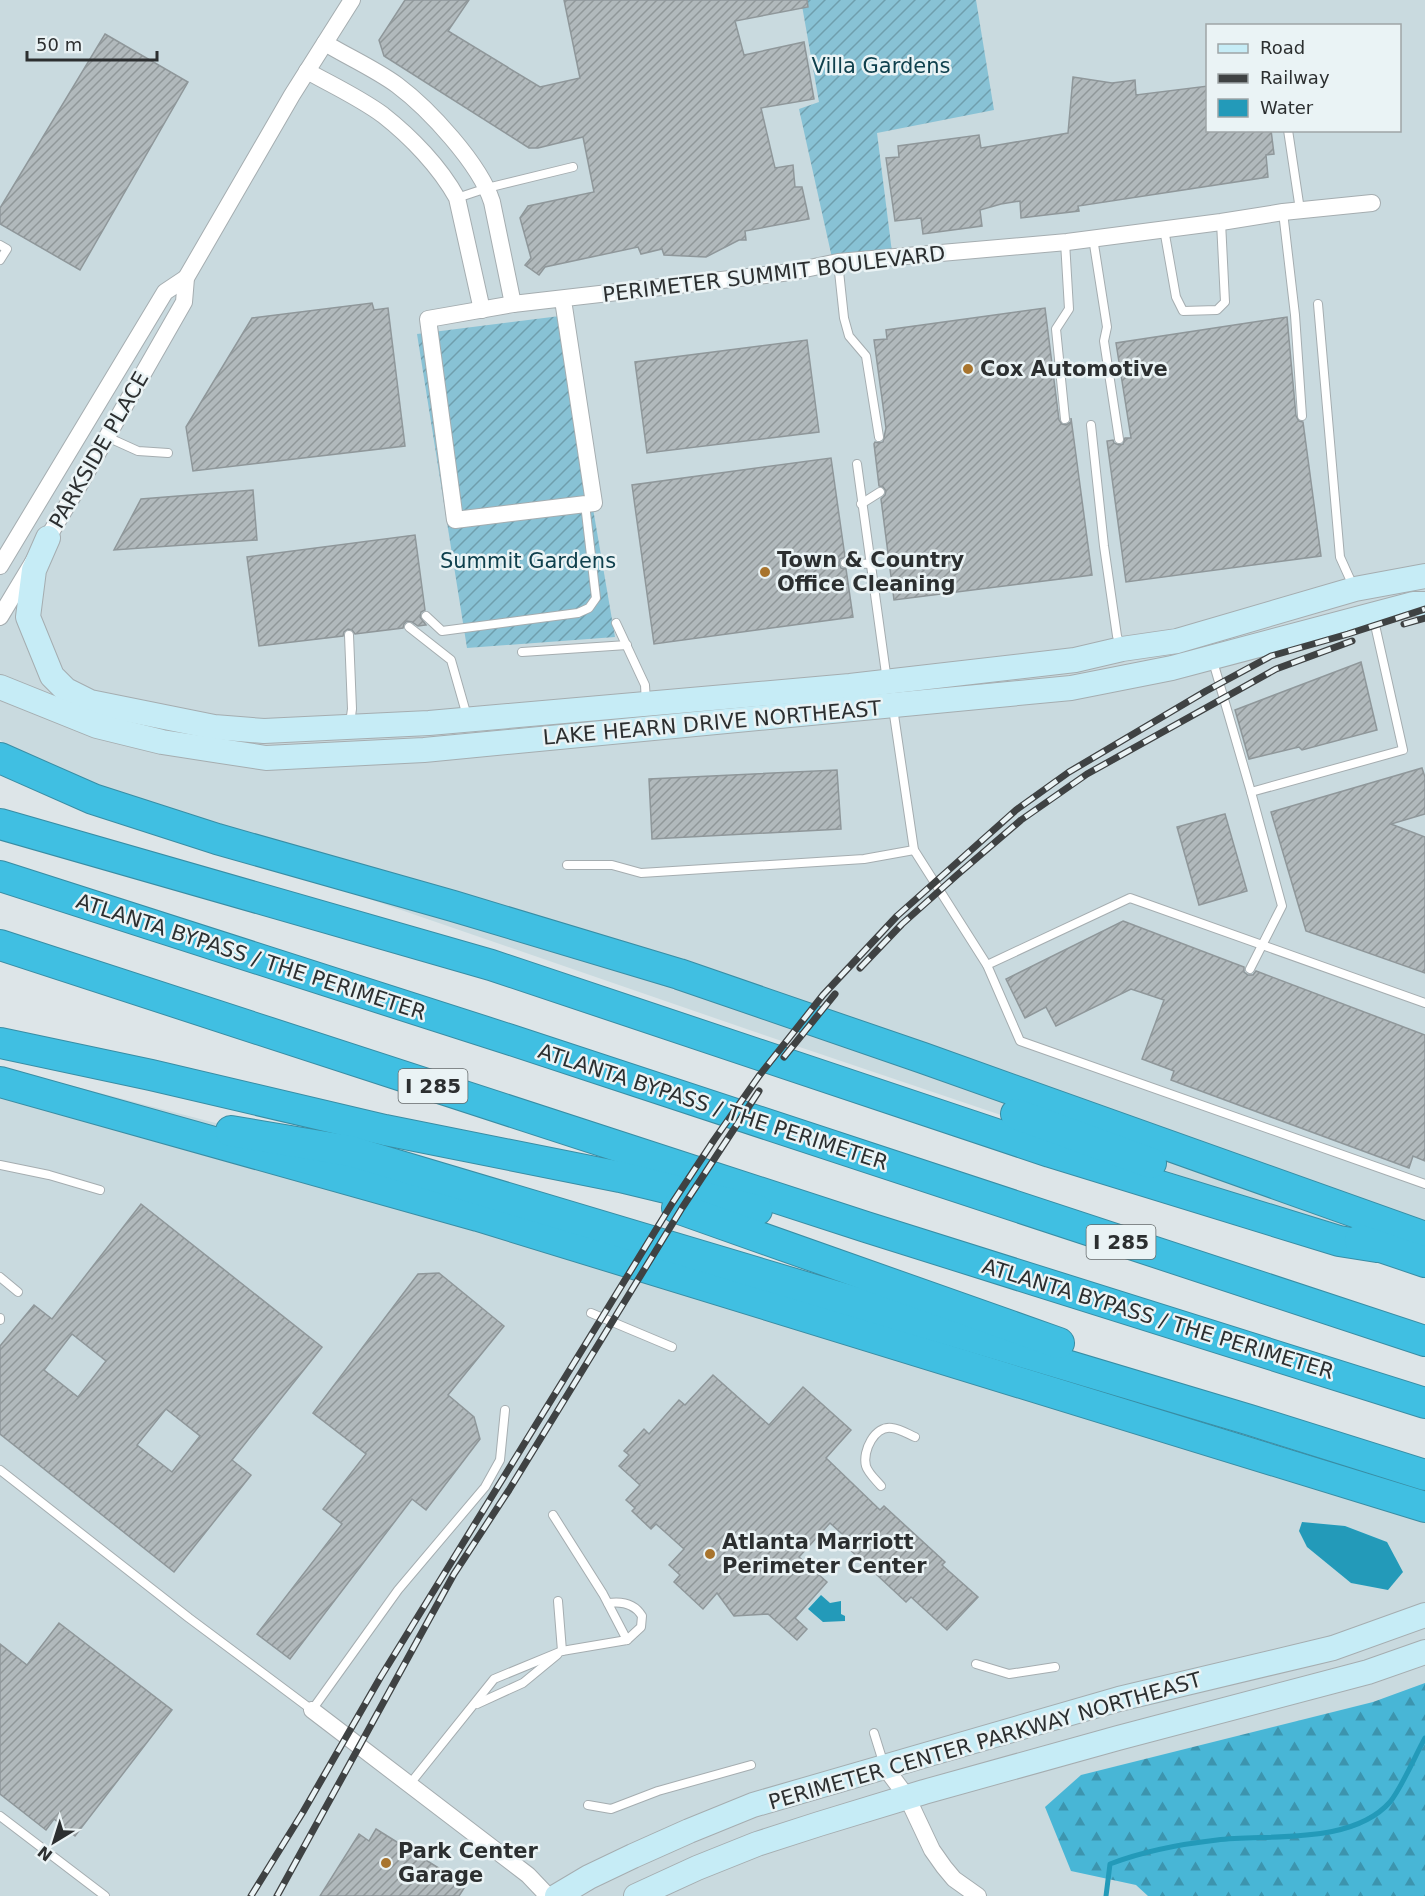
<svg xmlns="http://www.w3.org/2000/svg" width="1425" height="1896" viewBox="0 0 1425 1896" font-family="'DejaVu Sans',sans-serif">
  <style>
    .built { fill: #c9dadf; fill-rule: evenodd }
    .forest { fill: url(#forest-firs) }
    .garden { fill: url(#garden-furrows) }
    .water { fill: #239ab9 }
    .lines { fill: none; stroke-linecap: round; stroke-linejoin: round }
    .stream { stroke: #239ab9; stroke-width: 5 }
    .building { fill: url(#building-hatch); stroke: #8f979a; stroke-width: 1.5; fill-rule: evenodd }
    .lane-casing { stroke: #a5adb0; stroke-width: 10 }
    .street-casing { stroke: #a5adb0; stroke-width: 18 }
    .secondary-casing { stroke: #a5adb0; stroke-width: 26 }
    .highway-casing { stroke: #398da4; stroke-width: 32 }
    .lane { stroke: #fff; stroke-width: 8 }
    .street { stroke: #fff; stroke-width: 16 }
    .secondary { stroke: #c6ecf6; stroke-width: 24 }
    .highway { stroke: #40bfe2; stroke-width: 30 }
    .rail-casing { stroke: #3f4243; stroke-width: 7 }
    .rail { stroke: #eaf3f5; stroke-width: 4.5; stroke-dasharray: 14; stroke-linecap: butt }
    .poi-dot { fill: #a8742d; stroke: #eaf3f5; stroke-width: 2 }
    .labels { text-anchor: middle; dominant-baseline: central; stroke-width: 5; stroke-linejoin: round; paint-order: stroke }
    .shield { fill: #eaf3f5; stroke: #656a6b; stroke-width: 1.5 }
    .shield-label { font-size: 20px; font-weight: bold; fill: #2c2f30 }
    .park-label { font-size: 21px; fill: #0f404d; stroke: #eaf3f5 }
    .street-label { font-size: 21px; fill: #2c2f30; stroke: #eaf3f5 }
    .poi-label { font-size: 21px; font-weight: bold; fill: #2c2f30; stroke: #eaf3f5; text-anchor: start }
  </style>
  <defs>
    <pattern id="forest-firs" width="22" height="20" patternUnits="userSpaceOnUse" patternTransform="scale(1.5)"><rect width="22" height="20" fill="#48b6d6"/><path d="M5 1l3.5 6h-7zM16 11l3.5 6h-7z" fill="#3c94ae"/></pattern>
    <pattern id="garden-furrows" width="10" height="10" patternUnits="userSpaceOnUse" patternTransform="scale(1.5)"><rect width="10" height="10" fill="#88c2d5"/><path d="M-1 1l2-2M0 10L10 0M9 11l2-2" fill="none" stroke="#6f9ead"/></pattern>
    <pattern id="building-hatch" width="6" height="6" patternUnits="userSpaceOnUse" patternTransform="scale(1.5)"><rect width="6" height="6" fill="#b1b9bc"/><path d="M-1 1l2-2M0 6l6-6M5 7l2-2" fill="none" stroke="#909799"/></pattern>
  </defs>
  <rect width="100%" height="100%" fill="#dde5e8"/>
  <g class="built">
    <path d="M0,0h1425v1258l-661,-223 -508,-175 -190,-74 -66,-46zM1208,26h192v104h-192z"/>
    <polygon points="0,1067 377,1165 1425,1482 1425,1896 0,1896"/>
  </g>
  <polygon class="forest" points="1425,1683 1425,1896 1148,1896 1136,1885 1071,1871 1045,1807 1081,1775 1373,1702"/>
  <g class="garden">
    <polygon points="801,0 976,0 994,110 877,133 893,260 834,267 799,109 819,102"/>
    <polygon points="560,316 615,637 467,648 417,334"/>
  </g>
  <g class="water">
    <polygon points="1302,1522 1345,1526 1387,1542 1403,1572 1388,1590 1351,1583 1307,1547 1299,1531"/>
    <polygon points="821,1595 830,1603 841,1601 841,1614 845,1616 845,1621 823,1622 808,1609"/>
  </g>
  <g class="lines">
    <path class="stream" d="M1106,1896l4,-32c34,-13 71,-20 107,-24 53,-6 135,5 173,-38 11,-13 26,-48 35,-64"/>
  </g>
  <g class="building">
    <polygon points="405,0 469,0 448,31 540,87 580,78 564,0 807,0 808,7 735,21 744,55 804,42 814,99 761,108 775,168 793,165 795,187 802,187 809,219 745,231 746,240 739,240 706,257 664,255 662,249 641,254 638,247 545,267 539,275 525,265 531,258 520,218 528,206 594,192 583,137 538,148 529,148 384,56 379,40"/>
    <polygon points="105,34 188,82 80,270 0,224 0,208"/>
    <polygon points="1073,77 1112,83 1135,80 1136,95 1208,86 1208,130 1271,130 1274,154 1266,155 1268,177 1078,206 1079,211 1021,218 1020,201 1001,204 980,210 982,226 923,234 921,218 895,221 886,158 899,157 898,146 979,135 981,148 1068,133"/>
    <polygon points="372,303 374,310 388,308 405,446 193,471 186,427 252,318"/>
    <polygon points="1045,308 1059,420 1062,424 1066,425 1071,422 1071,418 1092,575 894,600 881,499 885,495 886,491 883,487 879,486 874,444 875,442 879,443 883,442 886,428 874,340 887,339 886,330"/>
    <polygon points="1287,317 1296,416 1299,421 1303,422 1321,556 1126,582 1107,441 1113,440 1114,443 1119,445 1123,444 1125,438 1131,438 1116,343"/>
    <polygon points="807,340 819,432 647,453 635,362"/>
    <polygon points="831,458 845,557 840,559 839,563 841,568 846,569 853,617 654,644 632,485"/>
    <polygon points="253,490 257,540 114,550 141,499"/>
    <polygon points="415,535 425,610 421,612 420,617 426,625 418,626 412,622 407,621 404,624 403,628 355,634 352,630 348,629 344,632 343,636 259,646 247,557"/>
    <polygon points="1361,662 1377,730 1302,750 1299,747 1249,759 1235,710"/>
    <polygon points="1422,768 1425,777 1425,814 1391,824 1425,837 1425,973 1306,931 1271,812"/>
    <polygon points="837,770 841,829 652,839 649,779"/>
    <polygon points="1225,814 1247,891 1199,905 1177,827"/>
    <polygon points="1123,921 1244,967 1244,972 1248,975 1253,975 1256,971 1425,1035 1425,1161 1413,1156 1409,1168 1171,1080 1174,1071 1142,1059 1164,1000 1131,989 1056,1026 1046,1007 1025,1018 1006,979"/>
    <path d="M141,1204l181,143 -90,113 19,15 -77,97 -174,-138v-88l34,-41 18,14zM72,1334l34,27 -28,36 -34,-27zM166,1409l34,27 -28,36 -35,-27z"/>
    <polygon points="439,1273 504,1326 448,1395 474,1417 480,1439 426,1510 412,1499 290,1659 257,1634 342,1524 323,1509 366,1454 313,1413 418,1274"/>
    <polygon points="713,1375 769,1425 803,1387 851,1430 826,1458 880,1510 884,1506 945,1562 942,1565 978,1597 947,1630 911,1597 906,1602 848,1548 852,1543 830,1523 799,1557 827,1582 795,1618 807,1629 797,1640 768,1614 734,1616 717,1593 703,1609 674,1582 680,1575 669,1565 684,1549 656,1524 651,1529 632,1511 635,1508 626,1500 640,1485 619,1466 629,1455 624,1451 644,1429 649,1434 679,1400 685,1405"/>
    <polygon points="59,1623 172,1710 75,1836 54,1819 46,1830 0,1794 0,1644 27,1665"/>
    <polygon points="376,1829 466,1885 459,1896 320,1896 359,1834 369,1841"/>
  </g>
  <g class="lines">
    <g class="lane-casing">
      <g id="lane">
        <polyline points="1288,130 1300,210"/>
        <polyline points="457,198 487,188 573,167"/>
        <polyline points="1283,212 1295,315 1302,416"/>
        <polyline points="1164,229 1176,297 1183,311 1217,310 1225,302 1221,222"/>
        <polyline points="1093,238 1107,327 1104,341 1119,439"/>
        <polyline points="1065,242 1069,309 1056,329 1065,419"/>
        <polyline points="0,245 7,249 0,260"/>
        <polyline points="838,262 844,318 849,336 866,356 879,437"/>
        <polyline points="1318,304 1340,557 1354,588"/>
        <polyline points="1091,425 1104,546 1117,636 1121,647"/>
        <polyline points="107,437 138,451 168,453"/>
        <polyline points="857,464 887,681"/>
        <polyline points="861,504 880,492"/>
        <polyline points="845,563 872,564"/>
        <polyline points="426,616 442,631 578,613 589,608 596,598 585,504"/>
        <polyline points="616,623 645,685 646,703"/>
        <polyline points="409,627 451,660 467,716"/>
        <polyline points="349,635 352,709 350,723"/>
        <polyline points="522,652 627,645"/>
        <polyline points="1212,658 1251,792 1403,750 1373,616"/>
        <polyline points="893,708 914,850 987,965 1020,1041 1425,1184"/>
        <polyline points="567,865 612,865 641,873 864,859 914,850"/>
        <polyline points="987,965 1130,898 1425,1003"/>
        <polyline points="1250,969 1282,906 1251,792"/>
        <polyline points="0,1165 49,1175 100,1190"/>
        <polyline points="0,1277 18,1292"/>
        <polyline points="591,1313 672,1347"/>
        <polyline points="0,1318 0,1320"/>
        <polyline points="0,1470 189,1618 312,1710 398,1590 485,1487 500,1460 505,1410"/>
        <path d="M881,1486c-5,-6 -13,-13 -15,-20 -4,-15 9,-41 26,-38 8,1 16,6 23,9"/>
        <polyline points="553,1515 603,1594 627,1640"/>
        <polyline points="558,1601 562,1651"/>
        <polyline points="976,1664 1009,1674 1055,1667"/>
        <polyline points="477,1704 523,1683 557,1655"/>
        <polyline points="874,1733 884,1765"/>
        <path d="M409,1785l85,-106 68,-28 65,-11 14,-13 1,-11c-7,-12 -20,-15 -34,-13"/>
        <polyline points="588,1805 611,1809 658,1791 751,1765"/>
        <polyline points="0,1816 105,1896"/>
      </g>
    </g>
    <g class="street-casing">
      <g id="street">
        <path d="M325,43c23,14 50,26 72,42 32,24 83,79 95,117l21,102"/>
        <path d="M307,71c25,14 53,27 76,44 28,22 57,52 74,83l25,112"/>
        <polyline points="563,300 594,503 455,520 428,319 513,304 791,272 838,262 1067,242 1221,222 1283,212 1372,203"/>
        <polyline points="0,566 165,292 186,278"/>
        <polyline points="0,617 80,484 184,302 186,278 292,95 352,0"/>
        <polyline points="312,1710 528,1875 548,1896"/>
        <polyline points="884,1766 907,1797 932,1850 944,1867 954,1879 978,1896"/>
      </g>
    </g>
    <g class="secondary-casing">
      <g id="secondary">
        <polyline points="48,538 34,570 28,617 52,676 66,690 90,702 214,727 264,731 429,723 850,686 1075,660 1122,649 1177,641 1355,589 1425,576"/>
        <polyline points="0,687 97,726 162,742 266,758 424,750 1071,688 1172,668 1413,604 1425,604"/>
        <polyline points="557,1896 589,1877 633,1856 689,1831 753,1805 1119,1699 1333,1648 1425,1615"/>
        <polyline points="636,1896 697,1868 757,1844 819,1824 924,1792 1118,1738 1368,1672 1425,1652"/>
      </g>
    </g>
    <g class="highway-casing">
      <g id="highway">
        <polyline points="0,758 93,799 217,839 453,906 679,974 923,1058 1425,1237"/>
        <polyline points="0,824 491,965 1050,1152 1339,1241 1377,1247"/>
        <polyline points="0,876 511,1040 1425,1341"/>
        <polyline points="0,945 866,1227 1425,1403"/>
        <polyline points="0,1043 151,1075 385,1130 620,1177 757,1210"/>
        <polyline points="0,1082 478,1216 1425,1507"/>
        <polyline points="1016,1114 1151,1163"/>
        <polyline points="231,1131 350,1151 1250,1420 1425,1475"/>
        <polyline points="677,1208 1059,1343"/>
        <polyline points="1360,1240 1425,1262"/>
      </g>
    </g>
    <use href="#lane" class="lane"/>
    <use href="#street" class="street"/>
    <use href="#secondary" class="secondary"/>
    <use href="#highway" class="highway"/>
    <g class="rail-casing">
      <g id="rail">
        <polyline points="1404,624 1425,618"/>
        <polyline points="860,968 902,924 957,875 1021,820 1087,774 1276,669 1352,641"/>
        <polyline points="784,1057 835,994"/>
        <polyline points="251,1896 303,1812 380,1678 673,1202 714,1140 759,1076 823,995 897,916 1016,810 1069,772 1206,691 1271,656 1348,634 1425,609"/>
        <polyline points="277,1896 454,1574 509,1490 682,1208 759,1091"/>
      </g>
    </g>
    <use href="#rail" class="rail"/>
  </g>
  <g class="poi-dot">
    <circle cx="968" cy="369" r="6"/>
    <circle cx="765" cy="572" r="6"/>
    <circle cx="710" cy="1554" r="6"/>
    <circle cx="386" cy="1863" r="6"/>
  </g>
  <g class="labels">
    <g class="shield">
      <rect x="398.5" y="1069" width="69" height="34" rx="4.5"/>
      <rect x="1086.5" y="1225" width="69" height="34" rx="4.5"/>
    </g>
    <g class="shield-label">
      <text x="433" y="1086">I 285</text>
      <text x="1121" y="1242">I 285</text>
    </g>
    <g class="park-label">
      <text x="881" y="66">Villa Gardens</text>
      <text x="528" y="561">Summit Gardens</text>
    </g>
    <g class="street-label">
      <text transform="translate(774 274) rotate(-7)">PERIMETER SUMMIT BOULEVARD</text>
      <text transform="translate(99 450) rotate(-60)">PARKSIDE PLACE</text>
      <text transform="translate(712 723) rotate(-5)">LAKE HEARN DRIVE NORTHEAST</text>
      <text transform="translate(251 957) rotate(18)">ATLANTA BYPASS / THE PERIMETER</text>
      <text transform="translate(713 1107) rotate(18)">ATLANTA BYPASS / THE PERIMETER</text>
      <text transform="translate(1158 1319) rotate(17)">ATLANTA BYPASS / THE PERIMETER</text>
      <text transform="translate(985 1741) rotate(-16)">PERIMETER CENTER PARKWAY NORTHEAST</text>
    </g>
    <g class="poi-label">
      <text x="980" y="369">Cox Automotive</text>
      <text x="777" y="560">Town &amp; Country<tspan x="777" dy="24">Office Cleaning</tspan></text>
      <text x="722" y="1542">Atlanta Marriott<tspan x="722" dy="24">Perimeter Center</tspan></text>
      <text x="398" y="1851">Park Center<tspan x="398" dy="24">Garage</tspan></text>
    </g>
  </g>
  <rect x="1206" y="24" width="195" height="108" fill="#eaf3f5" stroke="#9ea5a6" stroke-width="1.5"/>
  <rect x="1218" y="44" width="30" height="9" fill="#c6ecf6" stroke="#9ea5a6" stroke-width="1.5"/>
  <text x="1260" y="54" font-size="18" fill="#2c2f30">Road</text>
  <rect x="1218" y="74" width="30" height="9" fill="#3f4243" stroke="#9ea5a6" stroke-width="1.5"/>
  <text x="1260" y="84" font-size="18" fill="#2c2f30">Railway</text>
  <rect x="1218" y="99" width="30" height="18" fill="#239ab9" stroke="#9ea5a6" stroke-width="1.5"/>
  <text x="1260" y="114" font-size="18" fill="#2c2f30">Water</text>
  <g transform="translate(54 1842) rotate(218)" stroke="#eaf3f5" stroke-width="4.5" paint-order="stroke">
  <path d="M0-4.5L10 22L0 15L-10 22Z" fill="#2c2f30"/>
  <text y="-9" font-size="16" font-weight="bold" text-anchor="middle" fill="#2c2f30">N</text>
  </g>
  <path d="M27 51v9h130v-9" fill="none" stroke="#2c2f30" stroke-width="3"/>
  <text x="36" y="51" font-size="18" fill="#2c2f30" stroke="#eaf3f5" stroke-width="4.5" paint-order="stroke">50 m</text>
</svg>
